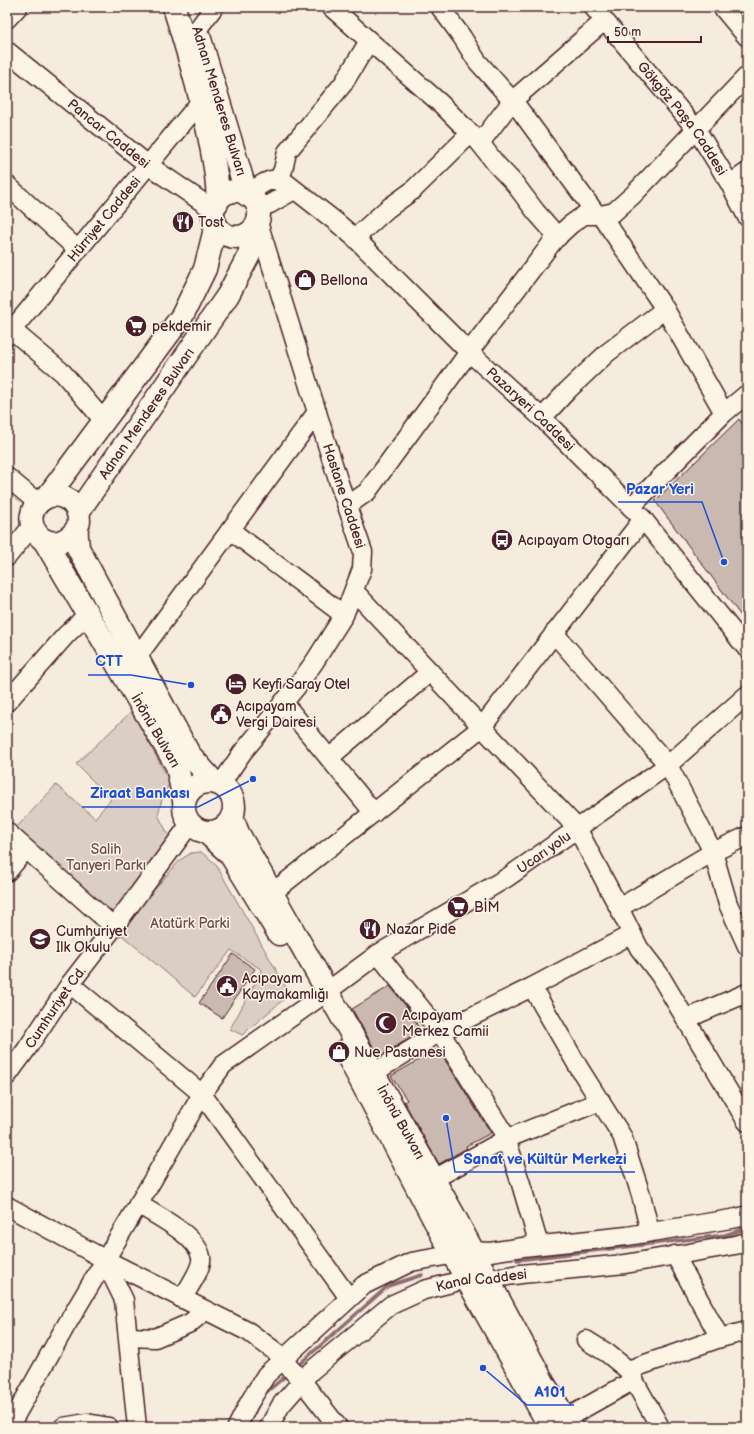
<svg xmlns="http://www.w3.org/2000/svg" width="754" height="1434" viewBox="0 0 754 1434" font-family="'Balsamiq Sans',sans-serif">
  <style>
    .green { fill: #dbcec4; stroke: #927678 }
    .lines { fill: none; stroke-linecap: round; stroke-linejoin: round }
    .stream { stroke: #8c6e70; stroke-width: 3.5 }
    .building { fill: #cab9b1; stroke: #4a1f2b }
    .minor-casing { stroke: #4a1f2b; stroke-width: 21 }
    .major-casing { stroke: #4a1f2b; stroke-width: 25 }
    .minor { stroke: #fcf5e5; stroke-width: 18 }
    .major { stroke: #fcf5e5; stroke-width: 22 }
    .labels { text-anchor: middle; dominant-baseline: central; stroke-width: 3; stroke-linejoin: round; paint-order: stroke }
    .street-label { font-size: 14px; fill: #4a1f2b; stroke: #fcf5e5 }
    .poi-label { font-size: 14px; fill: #4a1f2b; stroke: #fcf5e5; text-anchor: start }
    .park-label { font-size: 14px; fill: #6e4b51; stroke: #fcf5e5 }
    .leader { fill: none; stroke: #1d4ed8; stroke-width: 1.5 }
    .callout-dot { fill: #1d4ed8; stroke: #fcf5e5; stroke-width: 1.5 }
    .callout-label { font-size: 15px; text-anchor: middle; font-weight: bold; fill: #1d4ed8; stroke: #fcf5e5; stroke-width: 3; stroke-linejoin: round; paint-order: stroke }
  </style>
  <rect width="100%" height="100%" fill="#f5ecde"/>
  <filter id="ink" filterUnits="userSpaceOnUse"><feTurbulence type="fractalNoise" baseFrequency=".025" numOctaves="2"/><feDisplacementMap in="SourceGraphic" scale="8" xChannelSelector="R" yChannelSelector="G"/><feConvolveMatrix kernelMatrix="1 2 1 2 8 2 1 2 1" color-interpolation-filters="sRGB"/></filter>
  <g filter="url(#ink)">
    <g class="green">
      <polygon points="132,711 170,782 162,799 158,815 170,838 112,915 16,828 56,785 95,818 111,799 76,764"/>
      <polygon points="201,852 215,863 290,994 242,1035 230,1029 262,970 231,950 195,997 118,932 180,860 191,853"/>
    </g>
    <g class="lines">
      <g class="stream">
        <polyline points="517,1260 725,1235 747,1228"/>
        <polyline points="296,1367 388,1286 422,1275"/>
        <polyline points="247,1427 263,1395 288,1374"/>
      </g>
    </g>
    <g class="building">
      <polygon points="739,419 747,430 747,624 655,501"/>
      <polygon points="233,954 255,969 222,1018 199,1003"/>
      <polygon points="390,986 406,1006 421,1031 379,1057 352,1009"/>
      <polygon points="438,1049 491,1133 466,1146 467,1148 439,1164 404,1102 407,1100 391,1076"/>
    </g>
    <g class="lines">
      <g class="minor-casing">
        <g id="minor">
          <polyline points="331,7 441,104 480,143 496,164 515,184 536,212 558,237"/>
          <polyline points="440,7 462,37 477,61 517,106 597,215"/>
          <path id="s1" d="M593,7l103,122 34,55 17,33"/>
          <polyline points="722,7 747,37"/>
          <polyline points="7,19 18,7"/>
          <polyline points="197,30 214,7"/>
          <path id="s2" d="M7,51l141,114 66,45"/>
          <polyline points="480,143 512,101 604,21"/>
          <polyline points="278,180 283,170 287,152 343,84 369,41"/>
          <polyline points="730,184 747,172"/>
          <polyline points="7,185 78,250"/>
          <path id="s3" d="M250,196l9,-10 5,-3 7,-3 14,2 50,39 20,17 114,114 73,66 101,101 104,130"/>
          <polyline points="258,208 270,204 294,190"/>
          <polyline points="601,215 665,309 724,413"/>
          <polyline points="355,238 387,209 412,191 471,133"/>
          <polyline points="12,330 63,373 104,421"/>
          <path id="s4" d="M7,336l194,-235"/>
          <polyline points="542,418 567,391 607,353 665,309"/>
          <polyline points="7,477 38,503"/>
          <polyline points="347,506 367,492 469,352 554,240 570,225 584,215 601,215 614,212 633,195 747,76"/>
          <polyline points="631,507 724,413 747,394"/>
          <polyline points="230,530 344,615"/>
          <polyline points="7,557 32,526"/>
          <polyline points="354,591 577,828 619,908 639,948 659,974 747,1122"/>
          <polyline points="554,633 668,765 713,852 728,904 747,946"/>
          <polyline points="137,657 317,412"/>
          <polyline points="7,702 66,635 88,614"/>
          <polyline points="283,702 374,813"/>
          <polyline points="329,758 430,672"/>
          <polyline points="221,784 242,753 298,685 315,661 344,615 362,569 363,552 338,480 258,222"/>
          <polyline points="7,832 114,927"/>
          <polyline points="7,872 26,849"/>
          <polyline points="272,893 482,727 643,519"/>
          <polyline points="619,908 713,852 747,836"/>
          <polyline points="378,954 440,1032 505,1135 521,1184 539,1245"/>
          <polyline points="70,984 202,1094 349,1298"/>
          <polyline points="532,987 579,1068 622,1136 641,1195 650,1232"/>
          <polyline points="686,1019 747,993"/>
          <polyline points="373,1073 440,1032 532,987 632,934"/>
          <path id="s5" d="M7,1076l19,-26 44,-66 44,-57 76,-103"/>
          <polyline points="434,1179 506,1139 601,1101"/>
          <path d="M138,1204c17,11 59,31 63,53 2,11 -13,31 -19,42"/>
          <polyline points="7,1206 104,1259 249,1332 284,1358 288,1366 302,1381 338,1427"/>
          <polyline points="675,1255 720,1338"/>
          <polyline points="104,1259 124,1300 137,1427"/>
          <polyline points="128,1337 155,1338 190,1323 205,1311"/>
          <polyline points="586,1340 607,1353 628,1370 660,1427"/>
          <polyline points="628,1370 720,1338 747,1331"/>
          <polyline points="554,1425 634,1380"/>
          <path id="s6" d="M9,1427l55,-98 84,-141 54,-94 21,-29 94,-66 61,-45 130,-77 160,-112 79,-70"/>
          <polyline points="63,1427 87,1423 109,1427"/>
          <polyline points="237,1427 249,1403 266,1375 364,1285 411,1262 473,1251 490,1252 523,1247 627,1236 737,1218 747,1215"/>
          <path id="s7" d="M269,1427l12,-22 30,-34 80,-66 33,-15 43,-11h21l33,-5 104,-10 110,-19 12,-3"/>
        </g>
      </g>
      <g class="major-casing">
        <g id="major">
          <path d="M174,7c15,48 29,95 38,144 3,18 7,34 5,52"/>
          <polyline points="200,39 247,195"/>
          <circle cx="236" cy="214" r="23"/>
          <polyline points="48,496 182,316 205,269 216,225"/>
          <path id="s8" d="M78,512l150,-217 21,-40 6,-27"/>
          <path d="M76,530c-28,35 -65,-13 -31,-32 6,-3 14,-3 20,0 9,4 14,13 14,23 0,3 -2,5 -2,8 -1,6 1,13 1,19l111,206 24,27"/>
          <path id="s9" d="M44,540l133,226 7,34"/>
          <circle cx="209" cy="807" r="25"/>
          <path id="s10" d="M232,817l6,16 214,379 92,172 27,43"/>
          <polyline points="206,832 230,854 279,934"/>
          <polyline points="345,1051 448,1246 550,1427"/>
        </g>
      </g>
      <use href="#minor" class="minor"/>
      <use href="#major" class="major"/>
    </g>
  </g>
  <defs>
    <g id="restaurant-disc" transform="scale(1.15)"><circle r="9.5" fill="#4a1f2b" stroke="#fcf5e5"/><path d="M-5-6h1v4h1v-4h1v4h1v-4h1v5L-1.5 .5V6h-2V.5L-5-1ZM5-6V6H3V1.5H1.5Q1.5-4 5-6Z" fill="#fff"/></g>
    <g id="shop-disc" transform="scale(1.15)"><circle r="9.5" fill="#4a1f2b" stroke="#fcf5e5"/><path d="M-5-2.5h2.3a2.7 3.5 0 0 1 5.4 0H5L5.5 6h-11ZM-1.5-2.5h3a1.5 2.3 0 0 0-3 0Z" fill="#fff"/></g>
    <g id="supermarket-disc" transform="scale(1.15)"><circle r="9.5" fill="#4a1f2b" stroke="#fcf5e5"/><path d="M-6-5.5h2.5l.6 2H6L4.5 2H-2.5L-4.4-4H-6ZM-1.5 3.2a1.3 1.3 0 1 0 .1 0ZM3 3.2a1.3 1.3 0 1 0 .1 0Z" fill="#fff"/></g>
    <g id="bus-disc" transform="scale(1.15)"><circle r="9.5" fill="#4a1f2b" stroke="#fcf5e5"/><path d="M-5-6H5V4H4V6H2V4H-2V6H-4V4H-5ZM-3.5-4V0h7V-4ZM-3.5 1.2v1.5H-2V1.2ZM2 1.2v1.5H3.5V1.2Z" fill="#fff"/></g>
    <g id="hotel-disc" transform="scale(1.15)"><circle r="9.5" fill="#4a1f2b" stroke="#fcf5e5"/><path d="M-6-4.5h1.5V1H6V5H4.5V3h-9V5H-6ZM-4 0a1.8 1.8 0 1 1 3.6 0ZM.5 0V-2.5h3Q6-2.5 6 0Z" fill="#fff"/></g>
    <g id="civic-disc" transform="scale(1.15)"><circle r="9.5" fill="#4a1f2b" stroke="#fcf5e5"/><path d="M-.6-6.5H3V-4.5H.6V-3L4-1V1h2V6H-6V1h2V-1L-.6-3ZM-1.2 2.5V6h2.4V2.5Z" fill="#fff"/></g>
    <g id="school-disc" transform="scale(1.15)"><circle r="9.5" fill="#4a1f2b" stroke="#fcf5e5"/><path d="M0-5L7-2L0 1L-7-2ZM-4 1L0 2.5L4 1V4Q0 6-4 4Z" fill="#fff"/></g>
    <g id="mosque-disc" transform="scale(1.15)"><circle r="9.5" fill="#4a1f2b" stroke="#fcf5e5"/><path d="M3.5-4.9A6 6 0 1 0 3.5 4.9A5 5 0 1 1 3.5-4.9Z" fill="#fff"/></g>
  </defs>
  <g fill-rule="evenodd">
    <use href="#restaurant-disc" x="183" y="222"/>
    <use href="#shop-disc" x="305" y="280"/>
    <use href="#supermarket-disc" x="136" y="326"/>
    <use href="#bus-disc" x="502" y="540"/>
    <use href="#hotel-disc" x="236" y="684"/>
    <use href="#civic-disc" x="221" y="714"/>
    <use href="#supermarket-disc" x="458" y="907"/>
    <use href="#restaurant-disc" x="370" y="929"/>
    <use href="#school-disc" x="40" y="939"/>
    <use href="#civic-disc" x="227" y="986"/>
    <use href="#mosque-disc" x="386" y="1023"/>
    <use href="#shop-disc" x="339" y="1052"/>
  </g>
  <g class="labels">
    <g class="street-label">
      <text transform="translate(219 101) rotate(73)">Adnan Menderes Bulvarı</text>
      <text stroke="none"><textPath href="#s1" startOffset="143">Gökgöz Paşa Caddesi</textPath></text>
      <text stroke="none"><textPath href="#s2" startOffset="131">Pancar Caddesi</textPath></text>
      <text stroke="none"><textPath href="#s4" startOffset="152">Hürriyet Caddesi</textPath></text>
      <text stroke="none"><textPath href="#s3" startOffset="376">Pazaryeri Caddesi</textPath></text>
      <text stroke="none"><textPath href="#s8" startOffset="120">Adnan Menderes Bulvarı</textPath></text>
      <text transform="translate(344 496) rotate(72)">Hastane Caddesi</text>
      <text stroke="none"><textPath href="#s9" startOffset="221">İnönü Bulvarı</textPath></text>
      <text stroke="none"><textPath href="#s6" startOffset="806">Ucarı yolu</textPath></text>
      <text stroke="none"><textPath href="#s5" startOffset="84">Cumhuriyet Cd.</textPath></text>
      <text stroke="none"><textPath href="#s10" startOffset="349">İnönü Bulvarı</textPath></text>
      <text stroke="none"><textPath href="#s7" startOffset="269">Kanal Caddesi</textPath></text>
    </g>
    <g class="poi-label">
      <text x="198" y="222">Tost</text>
      <text x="320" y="280">Bellona</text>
      <text x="152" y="326">pekdemir</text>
      <text x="518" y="540">Acıpayam Otogarı</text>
      <text x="252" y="684">Keyfi Saray Otel</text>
      <text x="236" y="706">Acıpayam<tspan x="236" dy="16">Vergi Dairesi</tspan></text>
      <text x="474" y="907">BİM</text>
      <text x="386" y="929">Nazar Pide</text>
      <text x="56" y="931">Cumhuriyet<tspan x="56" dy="16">Ilk Okulu</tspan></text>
      <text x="242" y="978">Acıpayam<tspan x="242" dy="16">Kaymakamlığı</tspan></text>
      <text x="402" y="1015">Acıpayam<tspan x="402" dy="16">Merkez Camii</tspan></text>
      <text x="354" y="1052">Nue Pastanesi</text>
    </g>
    <g class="park-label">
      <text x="106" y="849">Salih<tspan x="106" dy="16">Tanyeri Parkı</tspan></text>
      <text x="190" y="923">Atatürk Parki</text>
    </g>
  </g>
  <path class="leader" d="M724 562L702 502H618M191 685L131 675H88M253 779L198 807H82M446 1118L455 1172H635M483 1368L527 1405H574"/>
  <g class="callout-dot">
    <circle cx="724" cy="562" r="4"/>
    <circle cx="191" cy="685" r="4"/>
    <circle cx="253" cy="779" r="4"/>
    <circle cx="446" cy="1118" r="4"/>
    <circle cx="483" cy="1368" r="4"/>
  </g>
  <g class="callout-label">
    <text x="660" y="494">Pazar Yeri</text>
    <text x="109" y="666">CTT</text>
    <text x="140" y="798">Ziraat Bankası</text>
    <text x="545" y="1164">Sanat ve Kültür Merkezi</text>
    <text x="550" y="1397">A101</text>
  </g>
  <rect width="754" height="1434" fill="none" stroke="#fcf5e5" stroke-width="24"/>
  <rect x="12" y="12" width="730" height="1410" fill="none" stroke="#4a1f2b" stroke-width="1.5" filter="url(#ink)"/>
  <path d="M608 36v6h93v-6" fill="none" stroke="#4a1f2b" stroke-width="2"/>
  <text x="614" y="36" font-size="12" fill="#4a1f2b" stroke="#fcf5e5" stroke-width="3" paint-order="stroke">50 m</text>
</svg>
